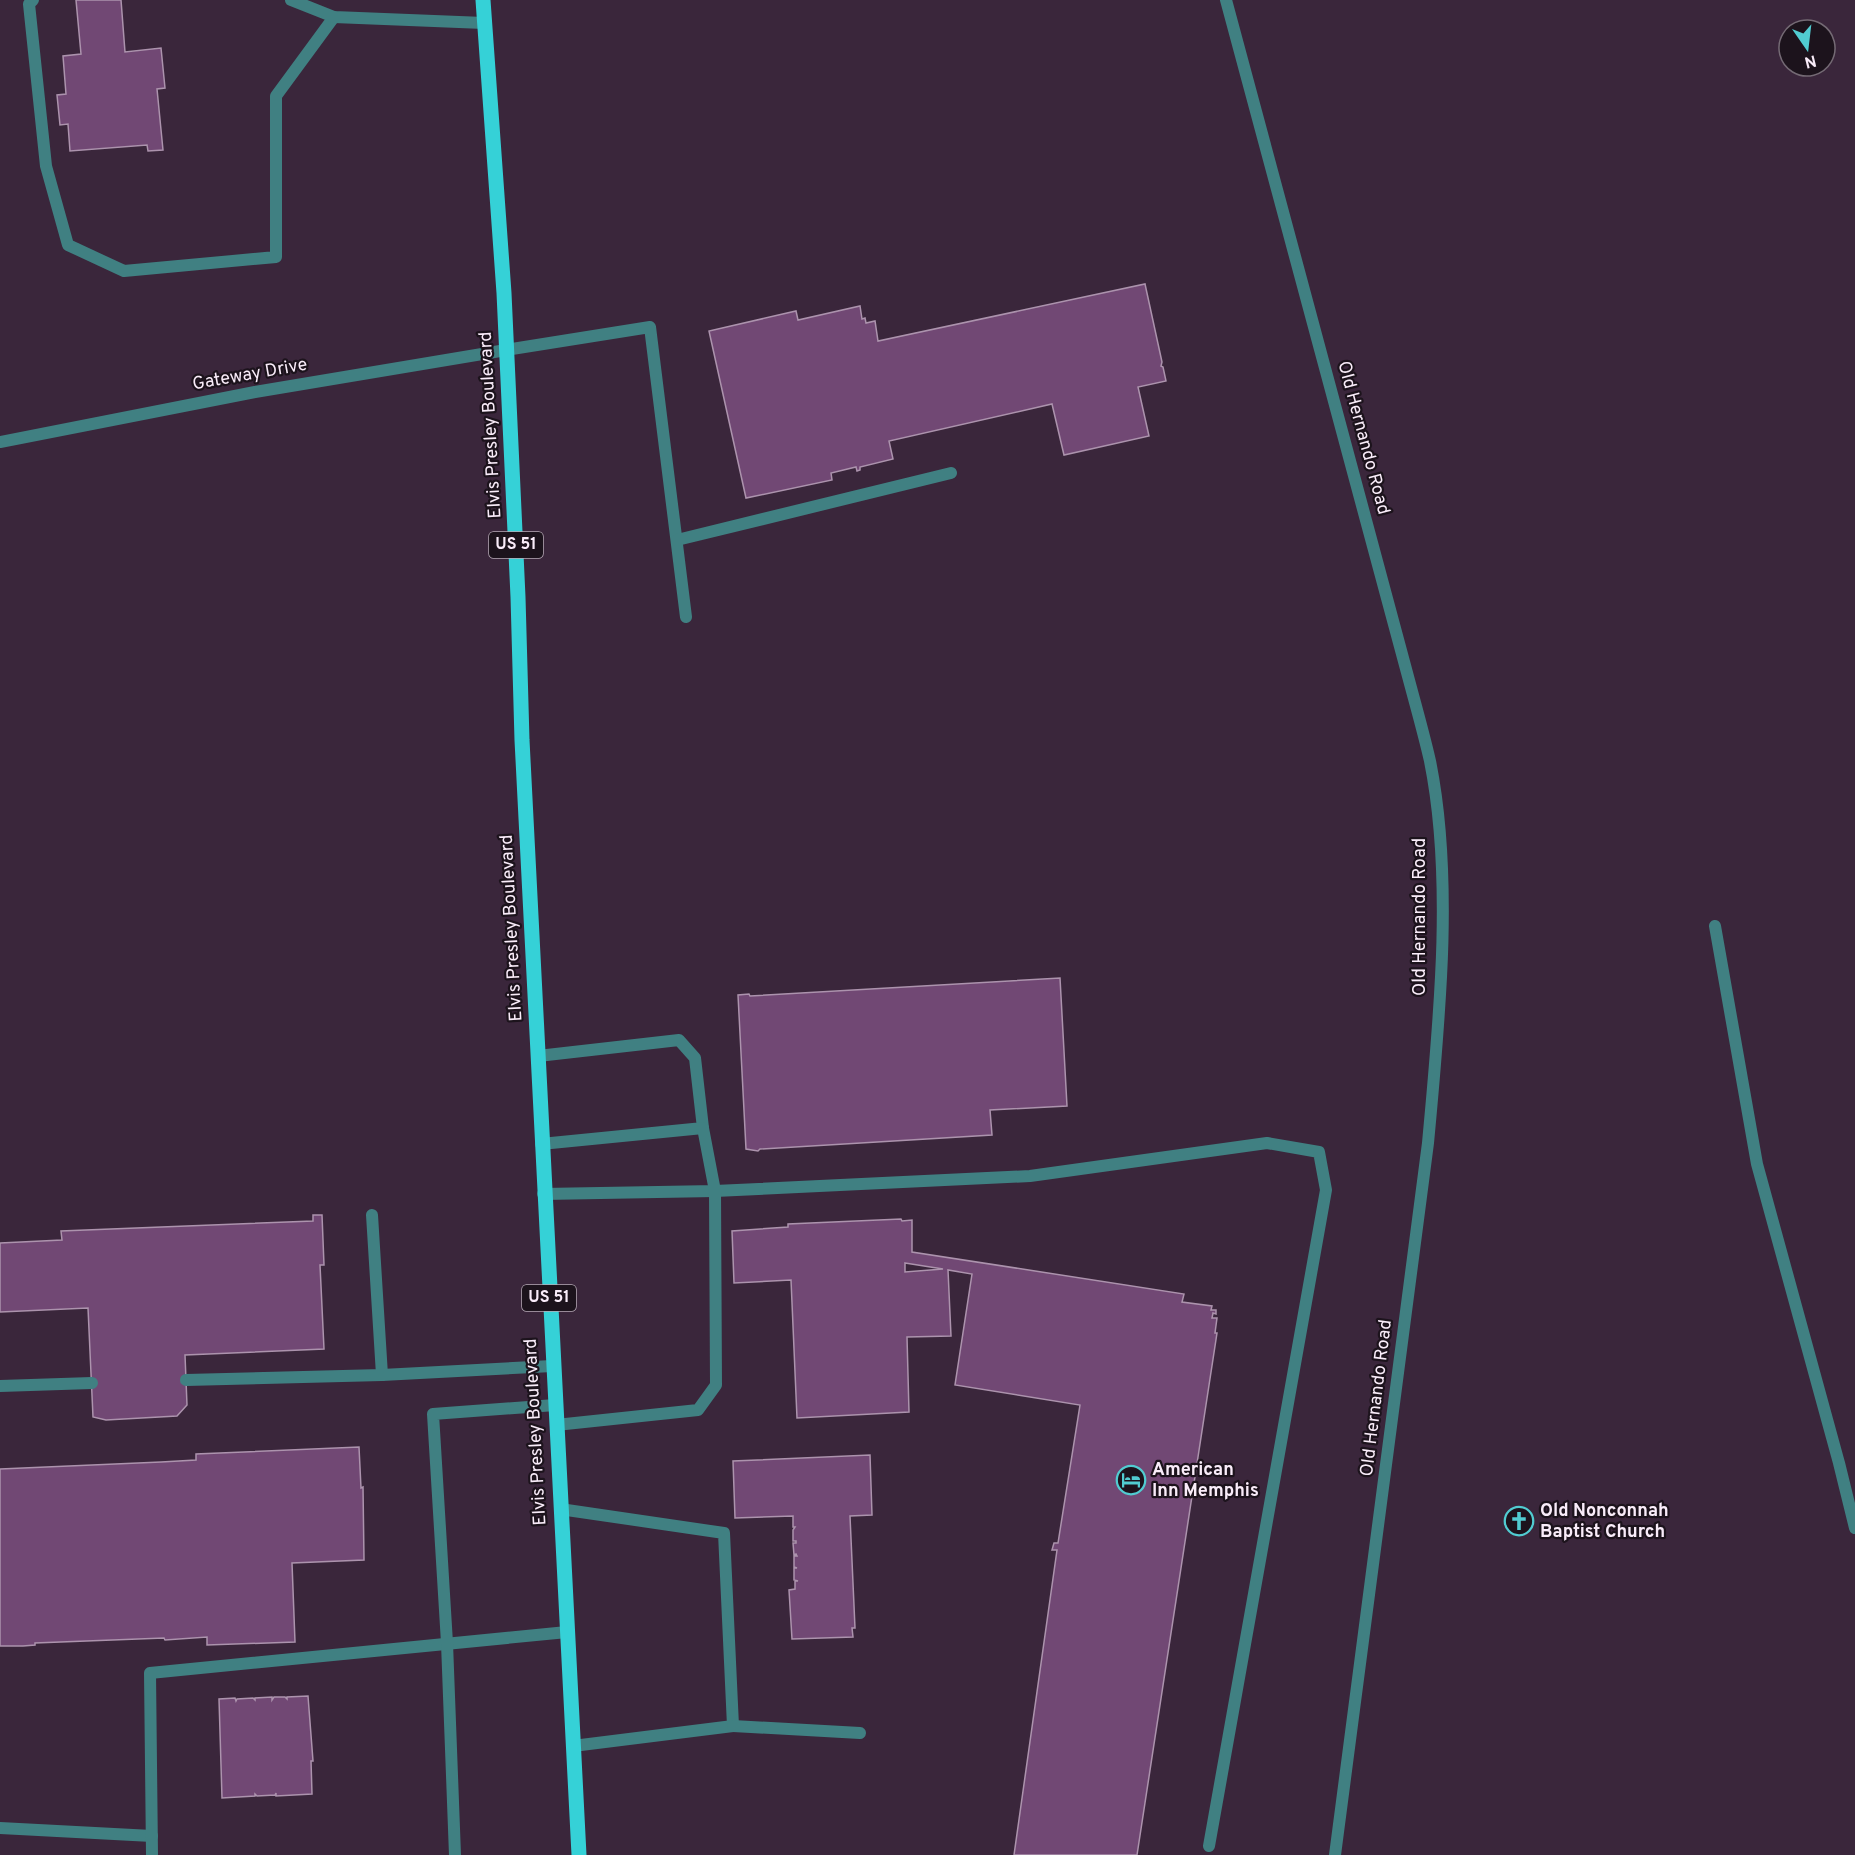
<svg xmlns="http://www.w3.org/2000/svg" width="1855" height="1855" viewBox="0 0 1855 1855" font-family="Overpass,sans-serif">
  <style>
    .building { fill: #714874; stroke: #ac93ad; stroke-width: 1.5; fill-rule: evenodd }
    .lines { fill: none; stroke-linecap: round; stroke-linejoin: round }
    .service { stroke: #408082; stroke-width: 12 }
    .minor { stroke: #408082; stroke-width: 12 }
    .primary { stroke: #35d1d7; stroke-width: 15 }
    .labels { text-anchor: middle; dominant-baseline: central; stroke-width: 4.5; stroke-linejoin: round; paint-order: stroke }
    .shield { fill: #1c131c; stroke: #b7abb7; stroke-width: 1.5 }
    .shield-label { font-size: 16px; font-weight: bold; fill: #f9ecf9 }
    .street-label { font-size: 18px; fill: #f9ecf9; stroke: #1c131c }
    .poi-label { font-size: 18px; font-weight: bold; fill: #f9ecf9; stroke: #1c131c; text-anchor: start }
  </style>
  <rect width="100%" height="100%" fill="#3a263b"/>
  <g class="building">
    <polygon points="76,0 121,0 125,52 161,48 165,88 157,89 163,150 148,151 147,145 70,151 68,124 60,125 57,95 66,94 63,56 81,54"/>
    <polygon points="1145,284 1162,362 1161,366 1163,367 1166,381 1138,387 1149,436 1064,455 1052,404 889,441 893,459 860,467 860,470 857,471 856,467 831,473 832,480 746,498 709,331 796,311 798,320 860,306 862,319 865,318 866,323 875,321 878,341"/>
    <polygon points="1060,978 1067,1106 990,1110 992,1135 760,1149 758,1151 746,1149 738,995 749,994 750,996"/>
    <polygon points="313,1215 322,1215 324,1265 320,1265 324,1349 185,1355 187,1405 177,1416 106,1420 93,1417 88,1308 0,1312 0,1243 62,1240 61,1231 313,1221"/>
    <path d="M901,1219l1,2 10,-1v32l272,42 -2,8 30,4 -1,4h5v4l-3,-1 -1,5h5l-2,15h2l-80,522h-123l43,-305h-5l2,-7h4l22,-138 -125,-20 17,-111 -24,-4 3,66 -44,1 2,75 -112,6 -6,-138 -57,3 -2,-52 56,-4v-3zM905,1263l38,6 -38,3z"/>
    <polygon points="359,1447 361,1488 363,1487 364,1560 292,1563 295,1642 207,1645 207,1637 165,1640 164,1638 35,1643 35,1645 23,1646 0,1646 0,1469 161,1462 196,1460 196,1454"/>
    <polygon points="870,1455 872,1515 850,1516 855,1628 852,1628 853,1637 792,1639 789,1590 795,1589 795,1581 798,1581 794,1580 794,1568 797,1568 794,1567 794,1556 797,1556 796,1554 794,1555 793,1543 796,1543 796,1541 793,1541 793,1530 795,1527 793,1527 793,1516 735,1518 733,1461"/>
    <polygon points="308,1696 313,1761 311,1761 312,1794 276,1796 276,1793 275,1795 257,1796 255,1794 255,1796 222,1798 219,1699 235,1698 236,1701 237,1699 253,1698 255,1700 255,1698 272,1697 272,1700 274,1697 285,1697 287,1699 287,1697"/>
  </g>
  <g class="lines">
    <g class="service">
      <polyline points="33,0 29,4 46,166 68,245 124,271 276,257 276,96 334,17"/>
      <polyline points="291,0 334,17 484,23"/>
      <polyline points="506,350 650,327 686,617"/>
      <polyline points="677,540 951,473"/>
      <polyline points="1715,926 1757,1164 1839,1463 1855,1528"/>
      <polyline points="538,1056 679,1040 695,1058 703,1128 541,1144"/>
      <polyline points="543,1194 715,1191 1030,1176 1267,1143 1319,1152 1326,1190 1209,1846"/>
      <polyline points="372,1215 382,1375"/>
      <polyline points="186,1380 382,1375 552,1366"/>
      <polyline points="0,1386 92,1383"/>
      <polyline points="556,1425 698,1410 716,1385 715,1191 703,1128"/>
      <polyline points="560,1509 724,1533 733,1726 573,1746"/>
      <polyline points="733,1726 860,1733"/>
      <polyline points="0,1828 152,1836"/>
      <polyline points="152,1855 150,1673 567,1632"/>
      <polyline points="455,1855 447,1643 433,1414 555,1405"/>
    </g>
    <g class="minor">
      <path d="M1226,0l187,695c6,22 12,44 17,66 24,119 9,262 -2,382l-93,712"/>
      <polyline points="0,442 255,392 506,350"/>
    </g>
    <polyline class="primary" points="483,0 504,293 518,597 522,740 579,1855"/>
  </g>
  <defs>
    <g id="hotel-ring" transform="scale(1.5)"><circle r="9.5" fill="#1c131c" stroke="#51ccd1" stroke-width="1.5"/><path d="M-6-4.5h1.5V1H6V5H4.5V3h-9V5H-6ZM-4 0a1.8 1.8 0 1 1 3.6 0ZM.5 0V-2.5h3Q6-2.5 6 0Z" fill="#51ccd1"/></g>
    <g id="church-ring" transform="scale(1.5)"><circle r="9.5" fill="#1c131c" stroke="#51ccd1" stroke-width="1.5"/><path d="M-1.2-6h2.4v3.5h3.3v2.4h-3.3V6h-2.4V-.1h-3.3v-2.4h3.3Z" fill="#51ccd1"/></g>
  </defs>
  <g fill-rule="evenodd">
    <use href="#hotel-ring" x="1131" y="1480"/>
    <use href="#church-ring" x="1519" y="1521"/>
  </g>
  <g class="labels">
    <g class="shield">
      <rect x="489" y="532" width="54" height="26" rx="4.5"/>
      <rect x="522" y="1285" width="54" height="26" rx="4.5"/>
    </g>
    <g class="shield-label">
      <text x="516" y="545">US 51</text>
      <text x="549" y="1298">US 51</text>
    </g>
    <g class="street-label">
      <text transform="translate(250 375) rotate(-10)">Gateway Drive</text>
      <text transform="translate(491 425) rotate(-93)">Elvis Presley Boulevard</text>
      <text transform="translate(1363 438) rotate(75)">Old Hernando Road</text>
      <text transform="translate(1420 917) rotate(-90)">Old Hernando Road</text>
      <text transform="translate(512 928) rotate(-93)">Elvis Presley Boulevard</text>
      <text transform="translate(1377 1398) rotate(-83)">Old Hernando Road</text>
      <text transform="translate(536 1432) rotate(-93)">Elvis Presley Boulevard</text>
    </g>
    <g class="poi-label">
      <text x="1152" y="1470">American<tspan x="1152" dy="21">Inn Memphis</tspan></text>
      <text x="1540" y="1511">Old Nonconnah<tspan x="1540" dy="21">Baptist Church</tspan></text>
    </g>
  </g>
  <g transform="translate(1807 48) rotate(166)"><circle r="28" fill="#1c131c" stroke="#746a74" stroke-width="1.5"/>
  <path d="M0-4.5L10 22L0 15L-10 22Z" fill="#51ccd1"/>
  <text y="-9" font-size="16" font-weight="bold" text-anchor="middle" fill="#f9ecf9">N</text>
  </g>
</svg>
